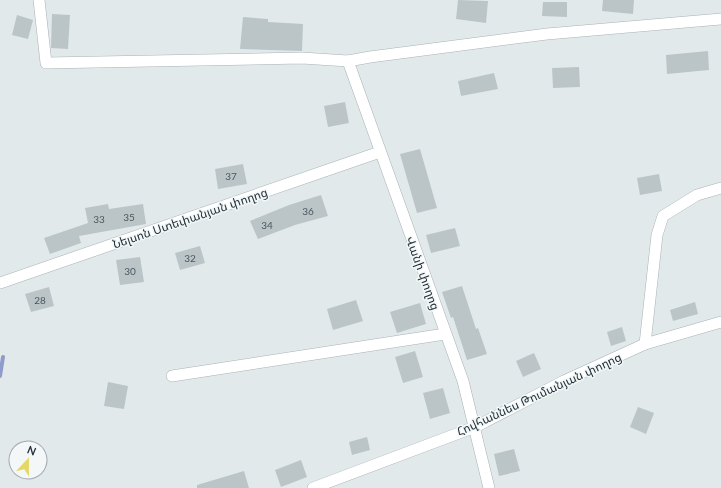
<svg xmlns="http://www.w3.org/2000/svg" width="721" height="488" viewBox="0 0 721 488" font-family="Lato,'Noto Sans Armenian',sans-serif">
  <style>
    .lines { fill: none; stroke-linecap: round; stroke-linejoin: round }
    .stream { stroke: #909acb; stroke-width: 4 }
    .building { fill: #bbc5c8 }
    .minor-casing { stroke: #a9b2b6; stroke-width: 12 }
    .minor { stroke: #fff; stroke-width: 11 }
    .labels { text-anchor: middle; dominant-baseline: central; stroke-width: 3; stroke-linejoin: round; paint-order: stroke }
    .number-label { font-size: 10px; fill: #4a575e }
    .street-label { font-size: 12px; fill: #24323a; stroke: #f3f7f8 }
  </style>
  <rect width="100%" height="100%" fill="#e2e9eb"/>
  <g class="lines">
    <polyline class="stream" points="0,376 3,357"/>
  </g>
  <g class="building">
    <polygon points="458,0 488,1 486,23 456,19"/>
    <polygon points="603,0 634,0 633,14 602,11"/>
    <polygon points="543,2 567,2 567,17 542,16"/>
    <polygon points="52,14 70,15 68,49 51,48"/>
    <polygon points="17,15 33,20 28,39 12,35"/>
    <polygon points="243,17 268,19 268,22 303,24 302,51 240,49"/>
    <polygon points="708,51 709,70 667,74 666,55"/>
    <polygon points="579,67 580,87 553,88 552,68"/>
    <polygon points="494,73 498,89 461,96 458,81"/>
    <polygon points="345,102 349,123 328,127 324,106"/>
    <polygon points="420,149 437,208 417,213 400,154"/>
    <polygon points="243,164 247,184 218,189 215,169"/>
    <polygon points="659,174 662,191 640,195 637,178"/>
    <polygon points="321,195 328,216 295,225 258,239 250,221 289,205"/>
    <polygon points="108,204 109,209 143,204 146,224 79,236 81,243 50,254 44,238 88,223 85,208"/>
    <polygon points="455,228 460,246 431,253 426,235"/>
    <polygon points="200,246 205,263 180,270 175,253"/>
    <polygon points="140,257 144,282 120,285 116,260"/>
    <polygon points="462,286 476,329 478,328 487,354 467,360 453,317 451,318 442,292"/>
    <polygon points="49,287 54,306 31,312 25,294"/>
    <polygon points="356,300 363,321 333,330 327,309"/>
    <polygon points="695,302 698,314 673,321 670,310"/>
    <polygon points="420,303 426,324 397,333 390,312"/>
    <polygon points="622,327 626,341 611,346 607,332"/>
    <polygon points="415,351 423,377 403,383 395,357"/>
    <polygon points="534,353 541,369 523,377 516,361"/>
    <polygon points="108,382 128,386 124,409 104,406"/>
    <polygon points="443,388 450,413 430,419 423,393"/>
    <polygon points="638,407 654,413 646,434 630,427"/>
    <polygon points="367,437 370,450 352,455 349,442"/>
    <polygon points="514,449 520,471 499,476 494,454"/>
    <polygon points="301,460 307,477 281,487 275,470"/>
    <polygon points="244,471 249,488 197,488 197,485"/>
  </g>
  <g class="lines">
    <g class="minor-casing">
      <g id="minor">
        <polyline points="39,0 46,63 302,58 348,61 370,57 547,34 721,19"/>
        <polyline points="348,61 463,381 489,488"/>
        <polyline points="0,283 380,152"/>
        <polyline points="645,344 657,235 663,216 697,195 721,188"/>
        <polyline points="172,376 445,334"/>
        <polyline points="313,488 475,427 564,381 645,344 721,322"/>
      </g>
    </g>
    <use href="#minor" class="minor"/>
  </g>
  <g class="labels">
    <g class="number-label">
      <text x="231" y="176">37</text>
      <text x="308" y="211">36</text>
      <text x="129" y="217">35</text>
      <text x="99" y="219">33</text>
      <text x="267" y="225">34</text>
      <text x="190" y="258">32</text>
      <text x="130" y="271">30</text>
      <text x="40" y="300">28</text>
    </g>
    <g class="street-label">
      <text transform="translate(190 218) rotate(-19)">Նելսոն Ստեփանյան փողոց</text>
      <text transform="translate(423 273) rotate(70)">Վանի փողոց</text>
      <text transform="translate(539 394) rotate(-25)">Հովհաննես Թումանյան փողոց</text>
    </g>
  </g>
  <g transform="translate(28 460) rotate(22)"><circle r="19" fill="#f3f7f8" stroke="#a0a8ac"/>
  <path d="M0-3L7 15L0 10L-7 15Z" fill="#e4d967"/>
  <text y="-6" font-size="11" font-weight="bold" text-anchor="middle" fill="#24323a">N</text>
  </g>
</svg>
